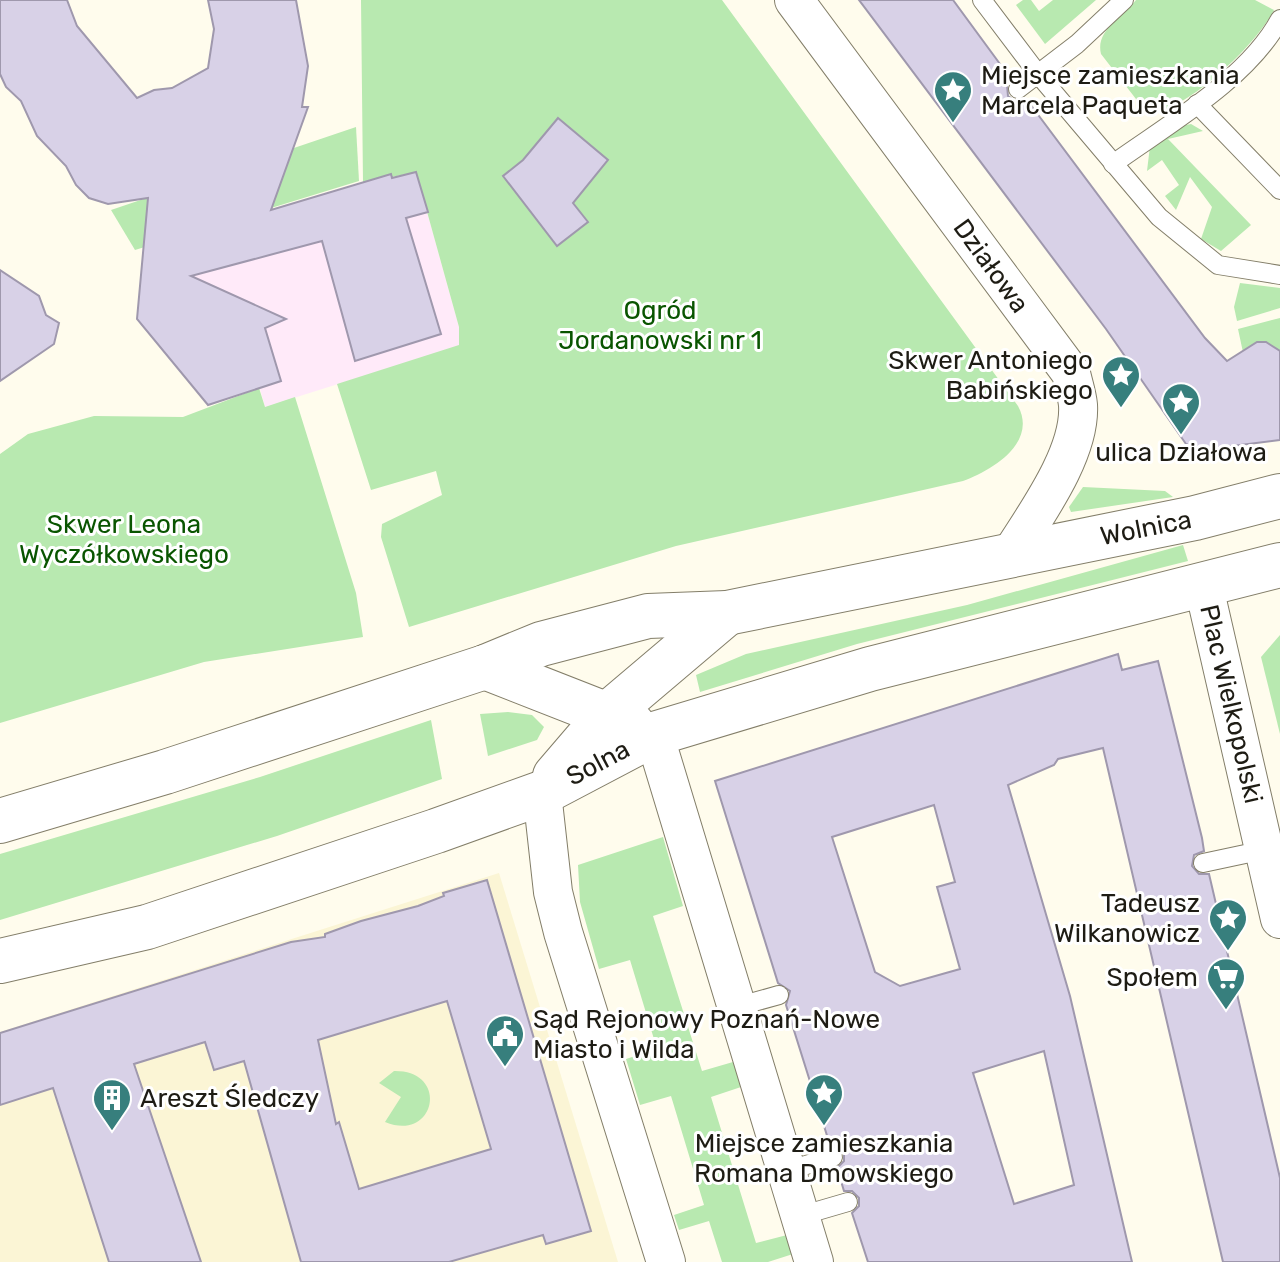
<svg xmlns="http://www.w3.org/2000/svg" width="1280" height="1262" viewBox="0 0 1280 1262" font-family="Rubik,sans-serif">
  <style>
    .built { fill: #fbf5d5 }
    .education { fill: #ffeaf9 }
    .green { fill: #b8e9b0 }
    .building { fill: #d8d1e7; stroke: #9f98ad; stroke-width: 2; fill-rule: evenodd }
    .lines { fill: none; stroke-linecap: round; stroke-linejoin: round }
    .service-casing { stroke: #837e69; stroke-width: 20 }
    .minor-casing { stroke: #837e69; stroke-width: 40 }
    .tertiary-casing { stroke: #837e69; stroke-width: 46 }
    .service { stroke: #fff; stroke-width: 18 }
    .minor { stroke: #fff; stroke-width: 38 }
    .tertiary { stroke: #fff; stroke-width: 44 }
    .labels { text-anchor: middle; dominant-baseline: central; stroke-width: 6; stroke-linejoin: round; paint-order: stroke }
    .poi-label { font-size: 26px; fill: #1e1c14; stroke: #fff; text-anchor: start }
    .street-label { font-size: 26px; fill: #1e1c14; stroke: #fff }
    .park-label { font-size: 26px; fill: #095500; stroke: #fff }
  </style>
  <rect width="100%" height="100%" fill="#fffced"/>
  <polygon class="built" points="499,873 618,1262 0,1262 0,1032"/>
  <polygon class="education" points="416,172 459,327 459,346 265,407 260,389 208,405 137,319 143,249"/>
  <g class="green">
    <path d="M361,0h361l296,406c20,37 -27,65 -55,75l-287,65 -267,81 -28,-90 1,-13 60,-29 -6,-24 -65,19 -34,-106 122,-39v-18l-43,-155 -53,11z"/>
    <polygon points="1023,0 1031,0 1039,11 1053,0 1096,0 1045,44 1016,5"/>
    <path d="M1136,0h119l19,10c-19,36 -78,91 -117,103l-14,-5 -42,-54c-6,-24 22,-37 35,-54z"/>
    <polygon points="1191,124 1203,131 1168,139 1251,225 1221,251 1201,239 1212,207 1190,177 1176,210 1165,196 1179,185 1162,160 1147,171 1150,146 1181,126"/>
    <polygon points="356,127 359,181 135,250 111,210"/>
    <polygon points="1240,283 1280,288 1280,308 1237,321 1234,307"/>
    <polygon points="1280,318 1280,353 1266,342 1244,357 1238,329"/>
    <polygon points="259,388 265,407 295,397 356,593 363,637 204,662 0,723 0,454 28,434 94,416 183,417"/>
    <polygon points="1083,487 1165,491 1173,497 1071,512 1069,507"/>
    <polygon points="1183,545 1188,561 857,644 700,692 696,675 746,654 967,605"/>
    <polygon points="1280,635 1280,734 1261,657"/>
    <polygon points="508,712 532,715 544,727 537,740 488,756 480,714"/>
    <polygon points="431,720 442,779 277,836 0,920 0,854 260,777"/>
    <polygon points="663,837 683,906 653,916 702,1071 733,1062 741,1087 711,1097 756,1243 787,1235 793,1254 768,1262 722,1262 709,1221 679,1230 674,1215 704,1205 671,1096 640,1105 626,1059 657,1049 630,960 599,969 580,902 578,865"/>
    <path d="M394,1071c56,-1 42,72 -9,51l16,-25 -22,-14z"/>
  </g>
  <g class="building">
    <polygon points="0,0 67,0 77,26 137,98 154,90 172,88 208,68 214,29 208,0 296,0 308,66 302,107 308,107 271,210 391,174 392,178 416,172 428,212 406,218 441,334 355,361 322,241 191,276 286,319 265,328 281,381 208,405 137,319 148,198 108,204 89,198 76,185 66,166 37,136 21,101 6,87 0,74"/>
    <polygon points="859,0 953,0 1011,79 1007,85 1008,96 1014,100 1027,100 1205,338 1227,361 1257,342 1266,342 1280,351 1280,440 1201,450 1186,444 1106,329"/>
    <polygon points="558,118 608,160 573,203 588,222 557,246 503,176 523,160"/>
    <polygon points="0,270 39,296 46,315 59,323 54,344 0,381"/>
    <path d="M1118,654l4,16 36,-9 44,177 2,13 -10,4 -2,11 7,8h10l71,304v84h-57l-120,-514 -45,11 -4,6 -46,20 62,211 62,266h-264l-16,-49 7,-7v-8l-7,-7h-8l-7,-23 7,-7v-8l-7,-7 -7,-1 -44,-140 4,-14 -12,-8 -63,-202zM934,805l21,77 -18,5 23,82 -60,17 -25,-14 -43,-135zM1044,1051l30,134 -60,19 -41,-131z"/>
    <path d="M487,880l104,351 -45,13 -3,-9 -94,27h-148l-57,-201 -30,9 -9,-28 -71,22 67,198h-92l-56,-174 -53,17v-72l291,-91 34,-5v-3l36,-13 57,-15 26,-10 -1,-3zM447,1001l44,148 -132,40 -20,-67 -3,2 -18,-84z"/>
  </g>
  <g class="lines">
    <g class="service-casing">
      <g id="service">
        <polyline points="982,0 1038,74 1159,217 1218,265 1280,275"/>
        <polyline points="1018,89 1077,44 1124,0"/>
        <polyline points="1197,104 1280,190"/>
        <path d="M1113,164c54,-39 135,-85 167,-145"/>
        <polyline points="1203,863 1264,850"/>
        <polyline points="736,1007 779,995"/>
        <polyline points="786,1171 833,1157"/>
        <polyline points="800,1216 848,1202"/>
      </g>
    </g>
    <g class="minor-casing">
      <g id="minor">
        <path d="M794,0l277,373c2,10 6,21 7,32 3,48 -42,109 -67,149"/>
        <polyline points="1203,583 1280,919"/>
        <polyline points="654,734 814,1262"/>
        <polyline points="542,793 553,892 563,932 666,1262"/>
      </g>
    </g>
    <g class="tertiary-casing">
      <g id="tertiary">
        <polyline points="485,667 633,725"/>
        <polyline points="555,776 609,713 727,613"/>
        <polyline points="0,821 165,772 485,667 541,644 648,616 727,613 1195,518 1280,496"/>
        <polyline points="0,961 147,927 436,831 542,793 654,734 870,669 1280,565"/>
      </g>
    </g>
    <use href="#service" class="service"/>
    <use href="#minor" class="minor"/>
    <use href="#tertiary" class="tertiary"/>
  </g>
  <defs>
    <g id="sight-pin" transform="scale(2)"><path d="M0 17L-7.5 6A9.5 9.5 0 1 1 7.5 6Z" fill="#377f7d" stroke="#fff"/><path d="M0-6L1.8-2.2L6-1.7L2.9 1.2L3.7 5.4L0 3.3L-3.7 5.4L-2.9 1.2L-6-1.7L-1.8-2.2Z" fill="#fff"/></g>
    <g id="supermarket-pin" transform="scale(2)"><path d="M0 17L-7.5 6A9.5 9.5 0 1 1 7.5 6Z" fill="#377f7d" stroke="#fff"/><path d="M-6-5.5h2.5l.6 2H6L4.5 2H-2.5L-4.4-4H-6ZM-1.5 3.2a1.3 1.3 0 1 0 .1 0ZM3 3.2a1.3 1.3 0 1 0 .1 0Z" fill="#fff"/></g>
    <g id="civic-pin" transform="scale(2)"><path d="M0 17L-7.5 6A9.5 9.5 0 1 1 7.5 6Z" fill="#377f7d" stroke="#fff"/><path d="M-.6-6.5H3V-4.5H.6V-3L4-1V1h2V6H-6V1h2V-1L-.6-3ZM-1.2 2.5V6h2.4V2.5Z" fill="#fff"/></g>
    <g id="building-pin" transform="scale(2)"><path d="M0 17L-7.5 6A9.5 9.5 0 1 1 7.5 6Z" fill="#377f7d" stroke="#fff"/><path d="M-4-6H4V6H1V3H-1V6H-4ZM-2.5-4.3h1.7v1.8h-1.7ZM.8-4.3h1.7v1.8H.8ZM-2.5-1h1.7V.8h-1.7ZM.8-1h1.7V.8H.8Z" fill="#fff"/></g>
  </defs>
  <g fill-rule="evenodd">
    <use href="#sight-pin" x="953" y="90"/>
    <use href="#sight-pin" x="1121" y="375"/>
    <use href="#sight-pin" x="1181" y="402"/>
    <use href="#sight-pin" x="1228" y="918"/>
    <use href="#supermarket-pin" x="1226" y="977"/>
    <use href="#civic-pin" x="505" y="1034"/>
    <use href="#sight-pin" x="824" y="1093"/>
    <use href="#building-pin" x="112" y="1098"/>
  </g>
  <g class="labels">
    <g class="poi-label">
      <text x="981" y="75">Miejsce zamieszkania<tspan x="981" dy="30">Marcela Paqueta</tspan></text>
      <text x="1093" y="360" text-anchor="end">Skwer Antoniego<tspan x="1093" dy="30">Babińskiego</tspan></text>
      <text x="1181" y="452" text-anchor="middle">ulica Działowa</text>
      <text x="1200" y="903" text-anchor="end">Tadeusz<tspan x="1200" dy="30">Wilkanowicz</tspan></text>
      <text x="1198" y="977" text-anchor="end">Społem</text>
      <text x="533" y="1019">Sąd Rejonowy Poznań-Nowe<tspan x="533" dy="30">Miasto i Wilda</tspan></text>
      <text x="140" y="1098">Areszt Śledczy</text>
      <text x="824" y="1143" text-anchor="middle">Miejsce zamieszkania<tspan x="824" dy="30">Romana Dmowskiego</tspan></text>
    </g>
    <g class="street-label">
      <text transform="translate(991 266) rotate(54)">Działowa</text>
      <text transform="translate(1146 528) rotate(-11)">Wolnica</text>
      <text transform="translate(1231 704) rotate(77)">Plac Wielkopolski</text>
      <text transform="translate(598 763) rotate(-28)">Solna</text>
    </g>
    <g class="park-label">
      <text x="660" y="310">Ogród<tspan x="660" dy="30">Jordanowski nr 1</tspan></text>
      <text x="124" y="524">Skwer Leona<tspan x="124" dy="30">Wyczółkowskiego</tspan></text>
    </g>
  </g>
</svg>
